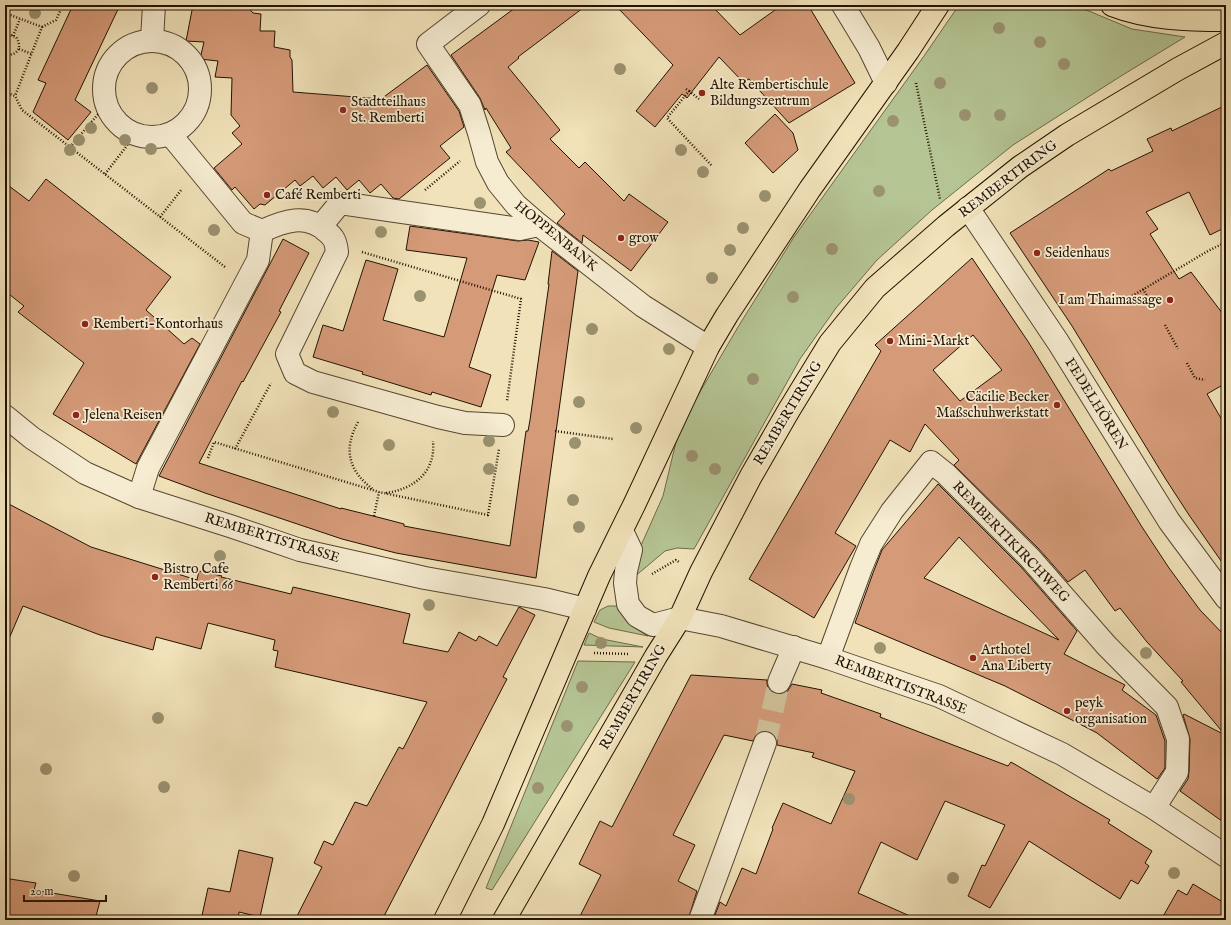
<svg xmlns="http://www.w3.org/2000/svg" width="1231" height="925" viewBox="0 0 1231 925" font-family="'IM FELL English',serif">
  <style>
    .green { fill: #b5c493; stroke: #6c6b4a }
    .building { fill: #d59a78; stroke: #221201; fill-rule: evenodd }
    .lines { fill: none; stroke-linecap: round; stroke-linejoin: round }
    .minor-tunnel { stroke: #d2c39d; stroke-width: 22; stroke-dasharray: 22 11; stroke-linecap: butt }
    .minor-casing { stroke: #56462f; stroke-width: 24 }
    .major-casing { stroke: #221201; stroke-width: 24 }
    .path { stroke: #221201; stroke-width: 2.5; stroke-dasharray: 1 2; stroke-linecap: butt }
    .minor { stroke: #f6ecd2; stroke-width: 22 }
    .major { stroke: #f1e2b9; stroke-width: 22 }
    .tree { fill: #9b9270 }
    .poi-dot { fill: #8f2418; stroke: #f6ecd2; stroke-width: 1.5 }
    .labels { text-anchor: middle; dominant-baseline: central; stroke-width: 3.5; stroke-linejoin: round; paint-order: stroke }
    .poi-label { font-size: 14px; fill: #221201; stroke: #f6ecd2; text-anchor: start }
    .street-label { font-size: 14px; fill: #221201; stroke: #f6ecd2 }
  </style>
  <rect width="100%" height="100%" fill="#f1e2b9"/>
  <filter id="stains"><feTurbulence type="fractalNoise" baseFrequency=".005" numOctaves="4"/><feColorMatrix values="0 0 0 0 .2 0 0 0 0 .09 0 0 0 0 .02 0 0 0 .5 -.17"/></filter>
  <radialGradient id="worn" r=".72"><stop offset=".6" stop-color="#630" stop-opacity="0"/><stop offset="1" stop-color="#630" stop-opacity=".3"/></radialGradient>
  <g class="green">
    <polygon points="959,5 1078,5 1084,9 1132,29 1185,37 1121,76 1013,145 932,210 877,260 836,308 800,359 694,549 677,548 665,551 633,578 635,559 663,496 676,442 687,414 738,327 794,237 924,56"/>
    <polygon points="608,606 617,606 635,628 648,636 609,628 594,622 600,610"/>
    <polygon points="589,633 602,639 643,647 584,645"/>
    <polygon points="578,661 635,662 492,890 486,888"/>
  </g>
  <g class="building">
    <polygon points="73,5 120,5 75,100 91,112 68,140 33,112 46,83 38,80"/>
    <polygon points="193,5 246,5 253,13 261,14 260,31 275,31 274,47 290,50 290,57 292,60 293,92 381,99 427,65 459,111 464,127 440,146 450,158 399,199 393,198 381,184 370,193 359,180 347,190 336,177 323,188 313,176 300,186 295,180 265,205 260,204 254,209 235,187 232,190 214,168 242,144 232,133 240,126 231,115 232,78 215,77 218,61 200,59 204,42 186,41"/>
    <polygon points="519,5 587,5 518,57 519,58 508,67 560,130 550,139 579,168 585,162 624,201 629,194 668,222 631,271 583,235 582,243 557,223 565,214 506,152 511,148 486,108 485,110 480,98 451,55"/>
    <polygon points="615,5 711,5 740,35 782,5 808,5 855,83 789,123 749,79 743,82 719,57 687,98 682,94 655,127 636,111 673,65"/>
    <polygon points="1226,105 1226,227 1210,235 1189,192 1146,212 1158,229 1150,234 1179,279 1191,272 1226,318 1226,383 1207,394 1226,427 1226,568 1189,515 1165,478 1072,326 1010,233 1109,169 1111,171 1153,151 1147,139 1171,128 1172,131"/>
    <polygon points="775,114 793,133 798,150 773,173 745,143"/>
    <polygon points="46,179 171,277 146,310 184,344 192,338 200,344 136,464 53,414 84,363 18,312 24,306 5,291 5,183 29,201"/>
    <polygon points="410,226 518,241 528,240 539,242 525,280 497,275 469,367 491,375 481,407 432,392 431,395 362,374 363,372 313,357 323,325 343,331 366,260 398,269 383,320 444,337 467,258 406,250"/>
    <polygon points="283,239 309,253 279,311 281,312 243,382 242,381 199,463 341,509 341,508 385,519 404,524 404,526 510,546 526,431 528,431 530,420 549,284 548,284 552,251 578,271 536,578 396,553 342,539 205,493 159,476"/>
    <path d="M972,258l57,85 113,184 27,41 31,42 26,27v187l-46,-33 8,-12 1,-7 1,-33 -7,-24 1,-1 41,21 -44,-53 2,-1 -36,-39 -27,-34 -5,3 -30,-41 -17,12 -29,-33 -85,-84 5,-5 -34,-36 -15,28 -20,-12 -55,93 21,13 -42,72 -65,-39 132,-228 -6,-6zM973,335l29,35 -42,31 -27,-31z"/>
    <path d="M938,484l83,83 56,64 -13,23 61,31 -3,5 34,25 9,26v27l-7,10 -1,1 -60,-46 -25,-13 -67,-34 -150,-63 18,-50 9,-23zM959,537l100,103 -135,-62z"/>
    <polygon points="5,502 91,547 197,580 199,571 222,576 221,577 291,594 293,587 410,614 403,643 448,652 459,632 476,641 479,636 497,646 519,607 535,615 503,677 507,679 382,920 295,920 322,867 314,863 324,841 333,845 355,802 367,806 399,747 403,749 427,702 275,667 278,651 273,650 275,640 208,623 201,649 156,637 153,650 100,635 23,606 5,648"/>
    <polygon points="691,675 767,680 767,684 769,690 774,694 780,694 787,692 792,684 822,690 821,693 881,714 880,717 1008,766 1011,762 1110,820 1108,823 1152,851 1145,863 1149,866 1138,884 1131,880 1120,899 1029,841 990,908 968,896 982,865 985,866 1005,825 945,801 917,860 881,842 858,893 919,920 713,920 720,902 726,906 742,868 756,874 773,829 772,828 783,803 831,824 855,771 812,757 814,753 777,745 777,740 774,735 769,731 763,731 757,734 753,741 724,735 673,835 695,845 678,881 697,891 688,920 578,920 601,875 579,864 600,821 612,827"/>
    <polygon points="239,850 273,858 260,917 239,912 238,920 201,920 208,888 230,892"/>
    <polygon points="10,879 36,883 34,890 100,901 95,920 5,920 5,895 7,896"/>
    <polygon points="1193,884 1226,904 1226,920 1161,920 1178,890 1187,895"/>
  </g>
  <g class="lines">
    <polyline class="minor-tunnel" points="765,743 779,682"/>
    <g class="minor-casing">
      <g id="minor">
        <polyline points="479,5 428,44 470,105 479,133 487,162 498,183 516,205 539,225 643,306 708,347"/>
        <polyline points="843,5 869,48 886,83"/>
        <polyline points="152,40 154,5"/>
        <circle cx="152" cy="89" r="48"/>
        <path d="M170,134l73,89 19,8c22,-10 44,-18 64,0 8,6 10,11 11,21l-50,102 8,19 18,9 125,35 27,6 38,2"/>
        <polyline points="968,208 1058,342 1169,521 1226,598"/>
        <polyline points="321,226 340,203 520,229 539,225"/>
        <polyline points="5,416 32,438 85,473 139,497 230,526 300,550 425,578 544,599 585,609"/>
        <polyline points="139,497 148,468 258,260 262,231"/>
        <polyline points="622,531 631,550 626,571 625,583 628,604 637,616 653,625 680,618 721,626 828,658 939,696 1062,754 1154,808 1226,856"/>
        <polyline points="828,658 861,568 871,544 892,511 931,462 946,474 1030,558 1106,645 1167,707 1178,739 1177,772 1154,808"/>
        <polyline points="779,682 794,647"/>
        <polyline points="700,920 765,743"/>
      </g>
    </g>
    <g class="major-casing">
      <g id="major">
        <path d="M1112,5c36,14 76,15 114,15"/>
        <polyline points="445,920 493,824 599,576 635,503 708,347 727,315 810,189 908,51 938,5"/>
        <polyline points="504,920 656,656 680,618 701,572 751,476 789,410 830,343 875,288 946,226 1020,167 1067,135 1109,110 1178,69 1226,43"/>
      </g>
    </g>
    <g class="path">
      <polyline points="5,13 42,27 15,96"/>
      <polyline points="42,27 56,20 63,5"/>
      <path d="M5,36l5,-1 6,2c7,10 1,20 -11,17"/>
      <polyline points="13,36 20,19"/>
      <polyline points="19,49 32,54"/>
      <polyline points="916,83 940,199"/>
      <polyline points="686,89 689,91 667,118 712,166"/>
      <polyline points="689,91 699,99"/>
      <polyline points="5,92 15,96 22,110 225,267"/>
      <polyline points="70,147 106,105"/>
      <polyline points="105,174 136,134"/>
      <polyline points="425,190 460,161"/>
      <polyline points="160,217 182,189"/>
      <polyline points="362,252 521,299 507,401"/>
      <polyline points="1143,289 1155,310"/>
      <polyline points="1127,299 1208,251 1226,242"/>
      <polyline points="1165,325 1178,349"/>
      <polyline points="1187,363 1195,378 1205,380"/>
      <path d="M358,422c-15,27 -10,49 16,68"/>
      <polyline points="555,431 613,439"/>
      <polyline points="235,449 271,383"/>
      <polyline points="208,458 214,442 379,492 488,515 499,449"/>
      <path d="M386,493c28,-4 50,-21 47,-52"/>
      <polyline points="374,516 379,492"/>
      <polyline points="652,574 676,560 679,562"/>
      <polyline points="594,653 629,654"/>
    </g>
    <use href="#minor" class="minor"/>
    <use href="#major" class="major"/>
  </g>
  <g class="tree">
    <circle cx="35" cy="13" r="6"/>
    <circle cx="999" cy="28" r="6"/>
    <circle cx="1040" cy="42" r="6"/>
    <circle cx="1064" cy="64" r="6"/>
    <circle cx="620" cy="69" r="6"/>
    <circle cx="940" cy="83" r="6"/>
    <circle cx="152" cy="88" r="6"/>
    <circle cx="965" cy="115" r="6"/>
    <circle cx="1000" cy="115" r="6"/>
    <circle cx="893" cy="121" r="6"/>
    <circle cx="91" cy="128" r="6"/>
    <circle cx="79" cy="140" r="6"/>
    <circle cx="125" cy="140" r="6"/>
    <circle cx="151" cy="149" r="6"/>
    <circle cx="70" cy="150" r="6"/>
    <circle cx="681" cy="150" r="6"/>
    <circle cx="703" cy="172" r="6"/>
    <circle cx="879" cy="191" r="6"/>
    <circle cx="765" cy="196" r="6"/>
    <circle cx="480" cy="203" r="6"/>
    <circle cx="743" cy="228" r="6"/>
    <circle cx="214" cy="230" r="6"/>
    <circle cx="381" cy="232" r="6"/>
    <circle cx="832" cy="249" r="6"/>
    <circle cx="730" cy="250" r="6"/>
    <circle cx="712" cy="278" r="6"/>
    <circle cx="420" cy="296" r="6"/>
    <circle cx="793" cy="297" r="6"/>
    <circle cx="592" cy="329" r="6"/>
    <circle cx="669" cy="349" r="6"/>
    <circle cx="753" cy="379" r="6"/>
    <circle cx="579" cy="402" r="6"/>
    <circle cx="333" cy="412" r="6"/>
    <circle cx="636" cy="428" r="6"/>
    <circle cx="489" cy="441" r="6"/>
    <circle cx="575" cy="443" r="6"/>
    <circle cx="389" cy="445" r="6"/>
    <circle cx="692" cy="456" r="6"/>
    <circle cx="489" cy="469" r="6"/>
    <circle cx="715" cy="469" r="6"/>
    <circle cx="573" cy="500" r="6"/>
    <circle cx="579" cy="527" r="6"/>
    <circle cx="220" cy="556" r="6"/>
    <circle cx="429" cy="605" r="6"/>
    <circle cx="601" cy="643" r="6"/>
    <circle cx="880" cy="648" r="6"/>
    <circle cx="1146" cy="653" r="6"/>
    <circle cx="582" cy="687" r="6"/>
    <circle cx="158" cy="718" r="6"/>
    <circle cx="567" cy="726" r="6"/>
    <circle cx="46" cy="769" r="6"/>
    <circle cx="164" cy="787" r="6"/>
    <circle cx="538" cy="788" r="6"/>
    <circle cx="849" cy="799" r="6"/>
    <circle cx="1174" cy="873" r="6"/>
    <circle cx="74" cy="876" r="6"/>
    <circle cx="953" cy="878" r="6"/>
  </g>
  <g class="poi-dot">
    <circle cx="702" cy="93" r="4"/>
    <circle cx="343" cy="110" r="4"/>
    <circle cx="267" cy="195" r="4"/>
    <circle cx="621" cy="238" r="4"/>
    <circle cx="1037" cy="253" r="4"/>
    <circle cx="1170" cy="300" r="4"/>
    <circle cx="85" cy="324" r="4"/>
    <circle cx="890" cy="341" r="4"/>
    <circle cx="1057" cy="405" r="4"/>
    <circle cx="76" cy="415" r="4"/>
    <circle cx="155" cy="577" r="4"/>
    <circle cx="973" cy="658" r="4"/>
    <circle cx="1067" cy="711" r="4"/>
  </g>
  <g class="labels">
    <g class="poi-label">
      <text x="710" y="85">Alte Rembertischule<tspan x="710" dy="16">Bildungszentrum</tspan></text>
      <text x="351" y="102">Stadtteilhaus<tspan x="351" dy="16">St. Remberti</tspan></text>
      <text x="275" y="195">Café Remberti</text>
      <text x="629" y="238">grow</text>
      <text x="1045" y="253">Seidenhaus</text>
      <text x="1162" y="300" text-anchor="end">I am Thaimassage</text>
      <text x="93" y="324">Remberti-Kontorhaus</text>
      <text x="898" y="341">Mini-Markt</text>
      <text x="1049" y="397" text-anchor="end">Cäcilie Becker<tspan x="1049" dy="16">Maßschuhwerkstatt</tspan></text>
      <text x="84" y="415">Jelena Reisen</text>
      <text x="163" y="569">Bistro Cafe<tspan x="163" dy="16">Remberti 66</tspan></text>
      <text x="981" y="650">Arthotel<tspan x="981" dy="16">Ana Liberty</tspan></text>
      <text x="1075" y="703">peyk<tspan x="1075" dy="16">organisation</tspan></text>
    </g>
    <g class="street-label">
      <text transform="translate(1008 179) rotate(-37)">REMBERTIRING</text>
      <text transform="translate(556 236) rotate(39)">HOPPENBANK</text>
      <text transform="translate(1096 404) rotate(58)">FEDELHÖREN</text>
      <text transform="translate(788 413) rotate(-59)">REMBERTIRING</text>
      <text transform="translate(272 538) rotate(17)">REMBERTISTRASSE</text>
      <text transform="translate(1011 542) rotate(46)">REMBERTIKIRCHWEG</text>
      <text transform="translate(901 685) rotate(21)">REMBERTISTRASSE</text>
      <text transform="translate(633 697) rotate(-60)">REMBERTIRING</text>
    </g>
  </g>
  <rect width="1231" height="925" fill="none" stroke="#f1e2b9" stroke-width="20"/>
  <rect x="6" y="6" width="1219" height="913" fill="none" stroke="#221201" stroke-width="2"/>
  <rect x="10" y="10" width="1211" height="905" fill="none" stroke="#221201"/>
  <path d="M24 895v6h82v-6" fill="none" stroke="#221201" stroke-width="2"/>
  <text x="30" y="895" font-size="12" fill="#221201" stroke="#f6ecd2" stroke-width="3" paint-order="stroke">20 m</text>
  <rect width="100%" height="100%" filter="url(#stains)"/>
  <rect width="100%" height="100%" fill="url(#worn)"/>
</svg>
